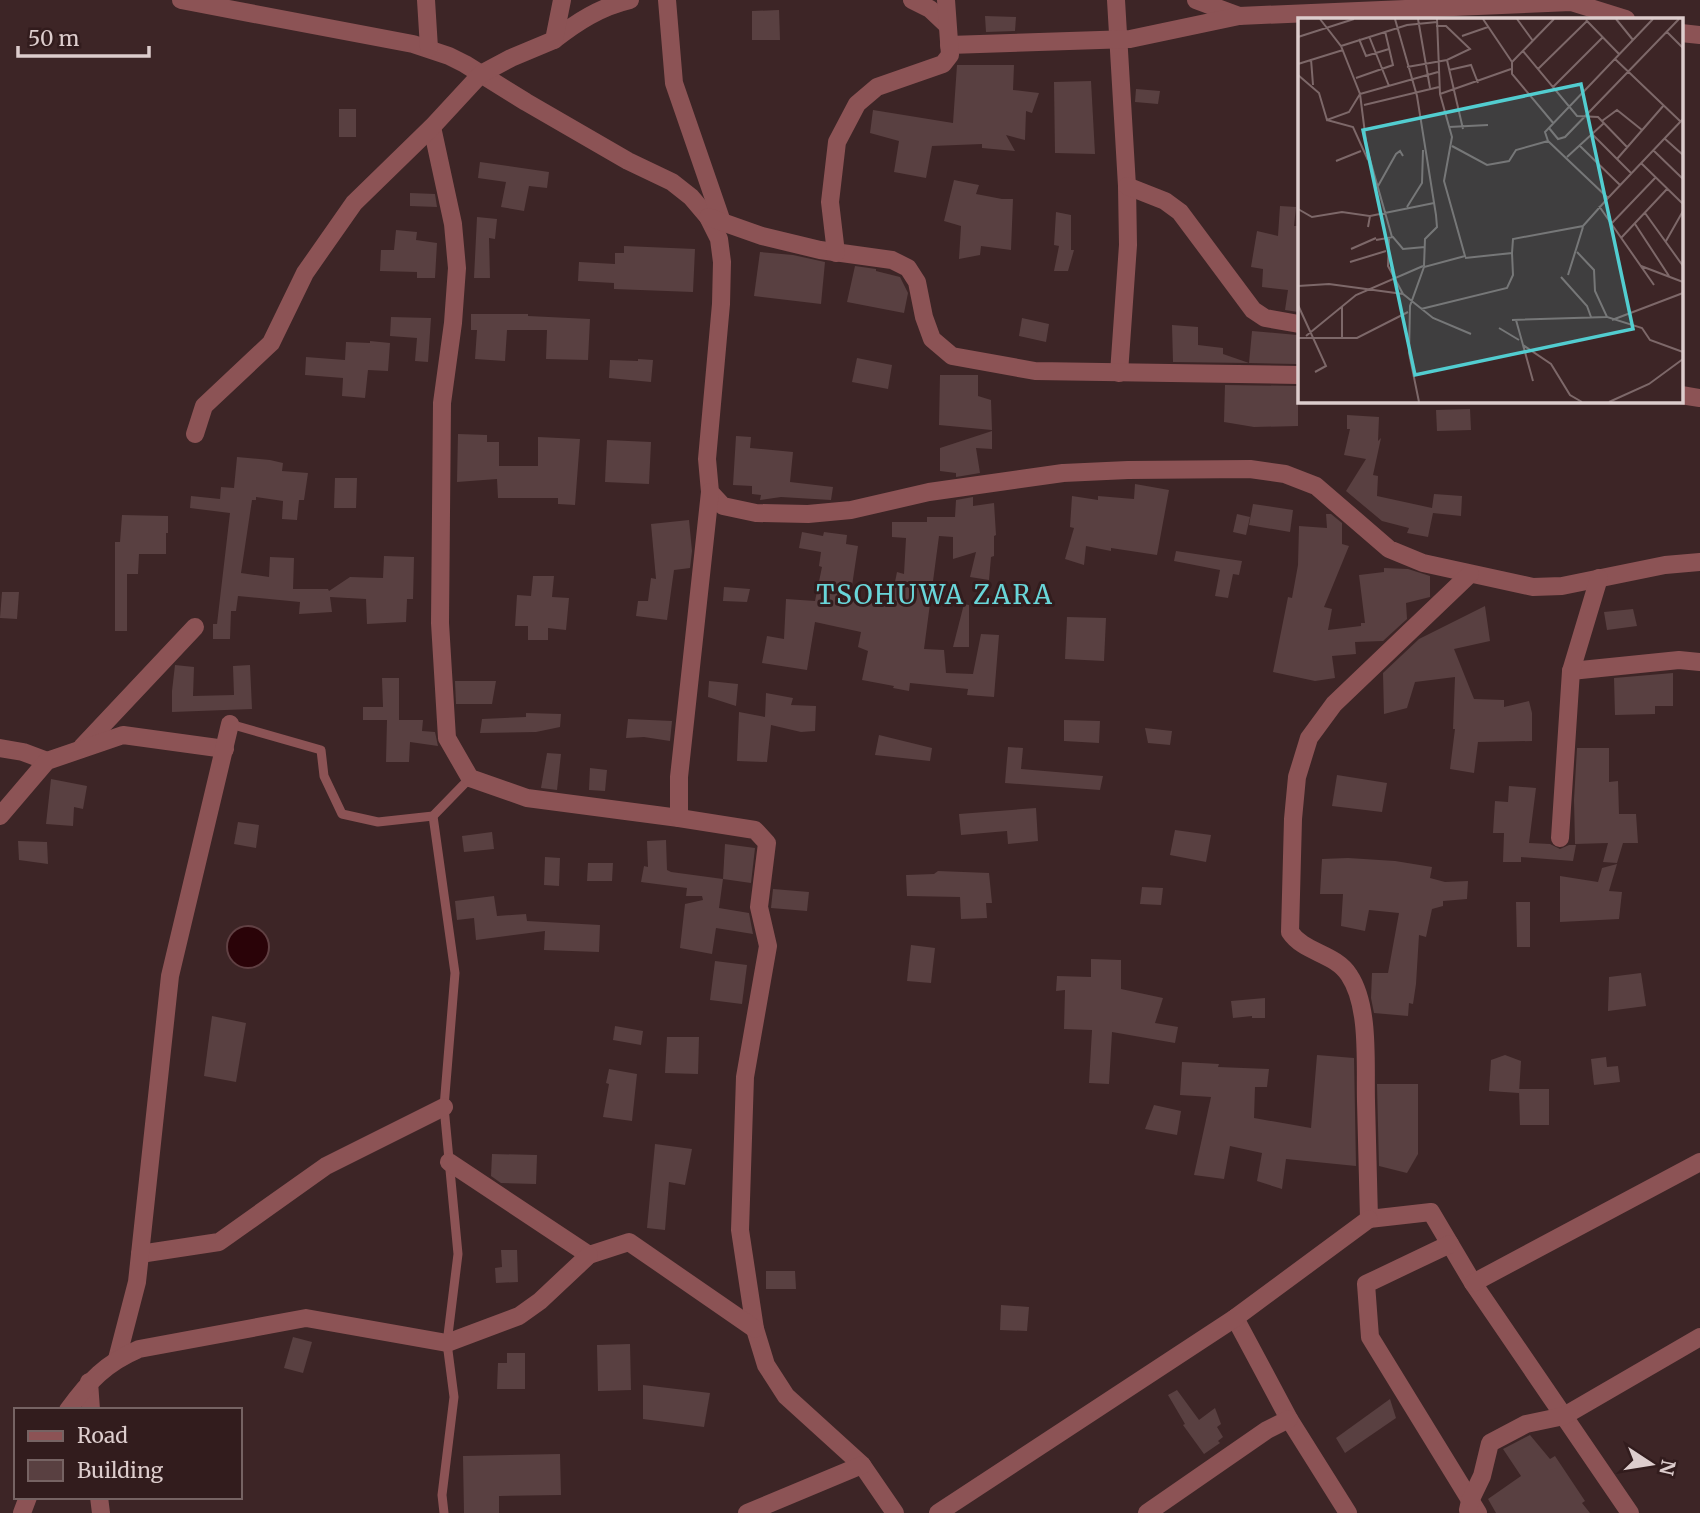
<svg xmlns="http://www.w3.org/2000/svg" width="1700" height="1513" viewBox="0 0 1700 1513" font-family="Merriweather,serif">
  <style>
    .water { fill: #2a0308; stroke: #604043; stroke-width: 2 }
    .building { fill: #594041 }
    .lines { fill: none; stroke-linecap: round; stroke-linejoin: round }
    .service { stroke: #8c5355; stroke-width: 9 }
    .minor { stroke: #8c5355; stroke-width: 18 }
    .labels { text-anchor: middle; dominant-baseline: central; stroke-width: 6; stroke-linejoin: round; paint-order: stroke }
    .quarter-label { font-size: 26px; letter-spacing: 2px; fill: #69d6d9; stroke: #321c1d }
    .inset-road { fill: none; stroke: #7d6869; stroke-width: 2 }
    .view { fill: #52cdd0; fill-opacity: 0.15; stroke: #52cdd0; stroke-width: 3.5 }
    .inset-edge { fill: none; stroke: #ddcdcd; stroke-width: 3.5 }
  </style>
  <rect width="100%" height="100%" fill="#3d2526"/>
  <circle class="water" cx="248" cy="947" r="21"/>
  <g class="building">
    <polygon points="779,10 780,40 752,40 752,11"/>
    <polygon points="985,16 1016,17 1015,31 986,32"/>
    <polygon points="957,65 1014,65 1013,90 1039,93 1032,113 1026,111 1025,140 1006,135 1015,151 982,148 982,144 932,146 926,178 894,172 899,141 870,133 873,110 953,123"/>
    <polygon points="1091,81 1095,154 1055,153 1054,82"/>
    <polygon points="1136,89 1160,91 1158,104 1135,102"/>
    <rect x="339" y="109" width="17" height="28"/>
    <polygon points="480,162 549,172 547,188 529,186 524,211 501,207 506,182 478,178"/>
    <polygon points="954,180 979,185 976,194 1002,199 1013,199 1011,250 981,246 980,255 959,259 961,226 944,221"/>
    <polygon points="410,193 435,194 437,207 410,206"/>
    <polygon points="1280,206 1296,207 1294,226 1299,226 1298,312 1285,310 1288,290 1262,287 1263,269 1251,267 1257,231 1278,236"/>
    <polygon points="1056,212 1071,215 1071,250 1074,250 1068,271 1054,271 1059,246 1054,245"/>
    <polygon points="477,217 497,219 495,239 489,238 490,278 474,278"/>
    <polygon points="396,230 417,232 416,240 437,243 435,278 417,278 417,272 380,271 381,250 394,250"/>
    <polygon points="624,246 695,249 693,292 614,289 614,283 578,281 579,262 615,264 615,253 624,253"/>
    <polygon points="760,252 793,255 825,262 821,304 754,296"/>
    <polygon points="855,266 876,269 876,271 900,277 908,293 904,313 847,302"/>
    <polygon points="471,314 528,314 528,316 590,319 588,360 546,359 547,330 507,330 505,361 475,359 477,330 471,330"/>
    <polygon points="391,317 431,318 428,362 415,361 417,338 390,336"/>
    <polygon points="1022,318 1049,324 1046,342 1019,336"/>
    <polygon points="1172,325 1198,327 1198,345 1223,348 1223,354 1249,363 1173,362"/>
    <polygon points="1252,331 1297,335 1297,364 1249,363"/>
    <polygon points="370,341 390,343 388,371 368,370 365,398 342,396 343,378 305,375 306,357 345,360 346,342 370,343"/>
    <polygon points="857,358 892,365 888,389 852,382"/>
    <polygon points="638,359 653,360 651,382 609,378 610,360 638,361"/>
    <polygon points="940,375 978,375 978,396 991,400 992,430 939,425"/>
    <polygon points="1225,385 1298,386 1298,426 1254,427 1224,422"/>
    <polygon points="1470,409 1471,430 1437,431 1436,410"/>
    <polygon points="1347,415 1379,417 1378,441 1381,438 1373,475 1378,476 1377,496 1432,508 1434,494 1462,496 1461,516 1433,513 1428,537 1407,533 1409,528 1382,521 1346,491 1366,459 1344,455 1350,429 1347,429"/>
    <polygon points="992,431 992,449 976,448 980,473 956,477 956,473 940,471 940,448"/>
    <polygon points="458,434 487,435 487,442 499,442 499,466 538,466 538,437 580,439 575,505 558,504 558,498 498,498 497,479 457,482"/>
    <polygon points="736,436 751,437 750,448 793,452 790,482 833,487 831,500 781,497 760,500 761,495 752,494 752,486 733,485"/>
    <polygon points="607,440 651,442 649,484 605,482"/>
    <polygon points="237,457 270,460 283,463 282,471 308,473 304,500 299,500 297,520 282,519 283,501 256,497 256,500 252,500 241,573 269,577 270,557 294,558 293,589 328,589 329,591 350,577 383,578 384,556 414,557 413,599 407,599 406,622 367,624 366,599 330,597 332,612 299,614 300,602 238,596 236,611 231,611 230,639 213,639 213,624 217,624 230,513 190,508 191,496 220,499 221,487 234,488"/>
    <polygon points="335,478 357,478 356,508 334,508"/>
    <polygon points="1135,484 1169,490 1157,555 1111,548 1111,551 1086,546 1084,565 1065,559 1074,528 1070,527 1072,496 1098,500 1098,496 1134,499"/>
    <polygon points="973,497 973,506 994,503 996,535 994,536 994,556 991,557 989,580 970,577 976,552 953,559 953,537 939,536 924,649 944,650 946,673 973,674 981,634 999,635 994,697 967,695 968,689 910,683 909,691 893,688 894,686 862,680 868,651 858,647 861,632 815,622 807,670 762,663 767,636 784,639 786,599 815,601 822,567 819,566 821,552 799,548 802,532 823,536 824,532 847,535 846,544 858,546 850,599 890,607 897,572 904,574 906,538 892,537 892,522 927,522 927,517 955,517 956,500"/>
    <polygon points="1253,504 1293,510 1290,532 1249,525"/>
    <polygon points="1237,514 1250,517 1246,535 1233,532"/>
    <polygon points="1326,514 1331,514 1342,523 1342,544 1349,546 1324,607 1332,609 1328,630 1361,626 1361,623 1365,623 1359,575 1384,572 1384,568 1408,569 1430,576 1430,597 1406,603 1407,619 1383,641 1355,642 1356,654 1332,656 1335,678 1315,681 1273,672 1288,597 1292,598 1298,565 1299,526 1327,528"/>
    <polygon points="122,515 168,516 168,533 166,533 166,554 139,554 138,574 127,574 127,631 115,631 115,542 120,542"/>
    <polygon points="689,520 692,551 690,568 674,570 667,620 636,616 638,601 648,601 651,578 656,579 651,524"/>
    <polygon points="1176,551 1242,561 1239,575 1233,574 1228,598 1215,596 1220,570 1174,561"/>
    <polygon points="533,576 554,576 552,597 569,598 566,630 548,628 548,640 528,640 528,626 515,626 517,595 531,596"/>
    <polygon points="724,587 750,589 747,602 723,601"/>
    <polygon points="2,592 19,592 17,619 0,618"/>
    <polygon points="964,604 969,605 969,647 953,647"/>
    <polygon points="1485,606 1490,641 1454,649 1474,699 1504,700 1504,707 1529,701 1532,713 1532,741 1478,742 1474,773 1450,769 1455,729 1453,729 1455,677 1415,682 1407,708 1384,714 1383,673 1419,639"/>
    <polygon points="1633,609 1637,626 1607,630 1604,612"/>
    <polygon points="1067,617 1106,618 1104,661 1065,659"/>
    <polygon points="175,665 194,667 193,696 234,695 233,666 250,665 252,709 172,712 172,691"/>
    <polygon points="1673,673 1673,706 1655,706 1655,714 1615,715 1614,678"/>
    <polygon points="382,678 399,678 399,720 363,720 363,707 383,707"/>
    <polygon points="455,681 496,681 492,704 456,704"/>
    <polygon points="709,681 738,684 736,706 708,697"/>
    <polygon points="766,693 793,698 791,705 816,706 815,731 801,732 771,725 767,762 737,761 739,712 765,717"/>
    <polygon points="526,713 561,714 560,727 536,732 480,733 482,719 526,717"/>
    <polygon points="628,719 672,721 670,741 644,737 626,738"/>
    <polygon points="387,720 423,720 422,731 435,732 438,746 410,742 409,762 386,762"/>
    <polygon points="1064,720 1100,721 1099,743 1064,741"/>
    <polygon points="1145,728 1172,731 1170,745 1148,743"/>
    <polygon points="879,735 932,748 930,761 875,755"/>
    <polygon points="1008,747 1023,748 1021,769 1103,776 1100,790 1005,783"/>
    <polygon points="1577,748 1609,748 1609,782 1618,781 1619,814 1636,814 1638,843 1623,843 1617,863 1603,862 1608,843 1575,844 1574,800"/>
    <polygon points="547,753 561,754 557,790 541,788"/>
    <polygon points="590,768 607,770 605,791 589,790"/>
    <polygon points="1337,775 1387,783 1382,812 1332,806"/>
    <polygon points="51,779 87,786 83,809 74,807 73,826 46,824"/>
    <polygon points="1509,786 1536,788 1529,843 1550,844 1560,849 1569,845 1576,845 1573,861 1521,857 1521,862 1503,862 1504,833 1493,833 1495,801 1508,802"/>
    <polygon points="1036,808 1038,841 1008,844 1007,831 961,835 959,814"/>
    <polygon points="238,822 259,825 256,848 234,844"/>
    <polygon points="1175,830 1211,835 1206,862 1170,855"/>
    <polygon points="492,832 494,849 464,852 462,836"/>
    <polygon points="666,840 667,870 671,872 723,879 719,908 749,913 753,934 716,928 712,954 680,948 685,904 703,900 702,896 686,896 687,888 641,882 644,866 648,867 647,841"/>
    <polygon points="18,841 47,842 48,864 19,860"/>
    <polygon points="725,844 755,848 751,883 723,879"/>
    <polygon points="545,857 560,858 559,886 544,885"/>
    <polygon points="1348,858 1395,861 1432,867 1430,878 1445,882 1468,881 1467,899 1443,901 1443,906 1432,909 1426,937 1419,935 1416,984 1413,1004 1409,1003 1408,1016 1374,1013 1371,998 1372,973 1388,973 1399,913 1369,910 1365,931 1341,926 1343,894 1320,894 1322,859"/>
    <polygon points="588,863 613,863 612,881 587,881"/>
    <polygon points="1617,864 1609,891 1622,892 1619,919 1560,922 1560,876 1598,882 1602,868"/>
    <polygon points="938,871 989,873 992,903 986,903 987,918 961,919 960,897 907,896 906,875 934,874"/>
    <polygon points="1142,887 1163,888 1161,905 1140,904"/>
    <polygon points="773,889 809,892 807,911 771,908"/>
    <polygon points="494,896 497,916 526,914 527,921 600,925 599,952 544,950 545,931 476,940 474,918 457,920 455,901"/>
    <polygon points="1516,902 1530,902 1530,947 1517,947"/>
    <polygon points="911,945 935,948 931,983 907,981"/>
    <polygon points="1091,959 1121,960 1121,989 1163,998 1155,1023 1178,1027 1175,1043 1112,1032 1109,1084 1089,1083 1092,1030 1064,1029 1065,990 1056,991 1057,976 1091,977"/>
    <polygon points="715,961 747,965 742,1004 710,1000"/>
    <polygon points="1641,973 1646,1006 1608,1011 1609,977"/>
    <polygon points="1265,998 1265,1018 1252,1018 1252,1016 1233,1018 1231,1001"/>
    <polygon points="212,1016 246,1023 236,1082 204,1076"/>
    <polygon points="615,1026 643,1031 641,1045 613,1040"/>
    <polygon points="667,1037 699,1037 698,1074 665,1073"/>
    <polygon points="1317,1055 1354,1058 1356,1166 1286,1159 1282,1189 1257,1181 1262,1153 1230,1146 1224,1179 1194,1175 1211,1097 1180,1095 1182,1062 1219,1064 1218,1067 1269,1069 1267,1087 1255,1087 1254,1118 1311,1128"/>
    <polygon points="1505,1055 1521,1061 1519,1093 1489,1091 1491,1060"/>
    <polygon points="1606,1057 1607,1067 1618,1066 1620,1082 1594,1085 1591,1059"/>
    <polygon points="609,1069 637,1074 632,1121 603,1117 609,1084 606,1083"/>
    <polygon points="1377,1084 1418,1084 1418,1154 1407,1173 1379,1166"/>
    <polygon points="1519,1089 1549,1089 1549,1125 1520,1125"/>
    <polygon points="1154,1105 1181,1111 1177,1135 1145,1129"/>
    <polygon points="655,1144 692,1149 685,1185 669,1182 665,1230 647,1228"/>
    <polygon points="492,1154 537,1155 536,1184 501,1183 491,1176"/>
    <polygon points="501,1250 517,1250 518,1282 496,1283 495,1268 502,1267"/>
    <polygon points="766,1271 795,1271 796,1289 766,1289"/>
    <polygon points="1001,1305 1029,1307 1027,1331 1000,1330"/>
    <polygon points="293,1337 312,1342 303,1373 284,1368"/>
    <polygon points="630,1344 631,1390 598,1391 597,1345"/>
    <polygon points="507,1353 525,1353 525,1389 497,1389 498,1363 507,1363"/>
    <polygon points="643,1385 710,1393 704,1427 643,1419"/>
    <polygon points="1177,1390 1199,1420 1215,1408 1221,1424 1217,1427 1223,1437 1218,1441 1220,1443 1204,1454 1183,1425 1185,1424 1168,1395"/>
    <polygon points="1390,1399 1396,1418 1345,1453 1336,1438"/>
    <polygon points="1530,1435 1550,1459 1555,1456 1585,1501 1582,1503 1590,1513 1496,1513 1488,1499 1521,1476 1503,1449"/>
    <polygon points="560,1454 561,1495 499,1496 499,1513 464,1513 463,1456"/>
  </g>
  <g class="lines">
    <g class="service">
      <polyline points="230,724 321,750 324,776 342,814 378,822 433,816 455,973 444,1107 458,1254 447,1343 454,1397 442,1495 444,1513"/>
      <polyline points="433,816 470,778"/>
    </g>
    <g class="minor">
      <polyline points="181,0 413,44 449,56 465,64 526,102 628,161 672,182 691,197 708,217 719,239 722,262 721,304 707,459 710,492 723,506 756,513 808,514 851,510 929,492 1063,473 1128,470 1250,469 1285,474 1316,486 1389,549 1423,563 1533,587 1562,586 1665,565 1700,562"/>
      <polyline points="426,0 429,48"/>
      <polyline points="667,0 674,83 722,222"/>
      <polyline points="912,0 930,9 947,25"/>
      <polyline points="1116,0 1127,186 1128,245 1119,373"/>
      <polyline points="1196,0 1239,16"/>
      <polyline points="1681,33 1700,35"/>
      <path d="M554,40c23,-18 46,-33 76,-40"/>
      <polyline points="949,45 1130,39 1239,16 1571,2 1626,19"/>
      <polyline points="432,127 453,224 457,268 453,323 442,403 440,623 447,738 470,778 527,798 679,818"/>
      <polyline points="1127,186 1165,201 1180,212 1253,310 1265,318 1299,324"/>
      <polyline points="708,217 762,236 820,250 892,260 908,268 917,282 924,317 932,339 952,356 1035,371 1299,375"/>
      <polyline points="836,253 830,202 837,142 857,104 877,87 943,64 950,55 946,0"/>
      <polyline points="1681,395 1700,398"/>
      <polyline points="195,434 204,406 271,343 305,273 354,203 432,127 481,74 511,58 554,40 562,0"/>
      <polyline points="710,492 679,777 679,818 755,830 767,843 759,907 768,946 745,1077 740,1230 755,1329 766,1365 786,1396 862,1465 895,1513"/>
      <path d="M1470,574l-136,130 -25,34 -12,39 -4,42 -3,113c14,21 45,21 59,43 21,31 16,89 17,126 1,39 2,79 3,118l62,-7 42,71 157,230"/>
      <polyline points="1571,671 1679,660 1700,662"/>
      <polyline points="82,747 195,627"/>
      <polyline points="0,748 23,752 47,761"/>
      <polyline points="0,816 47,761 123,735 225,749"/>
      <polyline points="1560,838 1571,671 1599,578"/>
      <polyline points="449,1162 589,1255 629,1242 755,1329"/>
      <polyline points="1450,1244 1366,1284 1370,1337 1478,1513"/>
      <polyline points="140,1254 219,1242 326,1166 444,1107"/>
      <polyline points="1473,1283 1700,1162"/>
      <polyline points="1235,1318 1289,1419 1348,1513"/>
      <polyline points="117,1359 137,1282 170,976 230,724"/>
      <polyline points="89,1382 91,1410"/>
      <path d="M68,1410c21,-29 38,-47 71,-61l167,-31 141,25 72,-27 21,-15 49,-46"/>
      <polyline points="99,1497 101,1513"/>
      <polyline points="1468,1510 1470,1501 1482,1476 1490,1443 1526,1424 1564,1416 1700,1337"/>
      <polyline points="22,1513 28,1497"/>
      <polyline points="747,1513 862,1465"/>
      <polyline points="938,1513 1235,1318 1369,1219"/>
      <polyline points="1147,1513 1267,1430 1289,1419"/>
    </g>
  </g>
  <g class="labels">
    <g class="quarter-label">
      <text x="935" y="594">TSOHUWA ZARA</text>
    </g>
  </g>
  <g transform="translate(1298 18)">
    <rect width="385" height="385" fill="#3d2526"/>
    <path class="inset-road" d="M22,1l21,27 66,-21 30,-3M97,1l22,77 19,119 1,12 -12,12 -1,27M120,1l12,69M185,1l29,43v12l42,50M219,1l16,22M318,1l17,21M288,2l34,35M369,14l16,16M71,18l20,50M164,18l26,-9M0,19l56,-18M61,21l7,17 23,-7M225,33l54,65 21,1 29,30M13,41l2,26M317,41l65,62M149,42l16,69M214,44l42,-43M0,46l45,-14M109,49l40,-7 23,-11 -24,-23h-10M240,51l49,-48M151,52l22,-5 7,18M0,57l21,18 8,27 22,-8 11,-18 -19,-48M58,60l37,-13 -8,-34M255,69l50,-50M142,76l71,-25M66,87l75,-18M29,102l26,7 15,33M304,103l15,-11 25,20M151,109l39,-2M251,110l9,11 7,-2 114,-118M294,116l39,39M366,120l19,17M250,123l60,57 75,-79M154,128l35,19 22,-4 7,-11 32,-9 -3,-9 108,-113M282,128l40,39M355,132l30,29M269,139l37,-34M319,141l47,-54M38,143l25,-10M343,145l42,41M80,168l18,-32 4,-3 3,5M301,188l55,79M109,189l15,-24 1,-33M0,191l14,8 30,-5 28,4 -2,11M347,195l38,53M72,198l64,-13M313,206l45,-47M337,206l34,52M94,219l-25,-88 -7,-55 78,-22M91,220l-1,28 15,28M323,220l46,-49M78,222l17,-3 10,12 22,-2M368,223l17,-30M53,231l25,-11M279,234l17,18 1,21 12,26 35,11 8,12 33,12M167,240l47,-5 1,-14 70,-13 25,-28M52,244l36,-11M343,248l42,16M270,257l15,-48M263,259l26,29 4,11M0,268l31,-2 74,10 30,24 38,16M0,287l28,61 -11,6M44,289v30M123,291l86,-21 6,-13 -1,-22M214,302l95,-3M218,302l7,25 28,19 19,31 12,7M314,302l71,-27M201,310l20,12M8,318l50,-41 67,-29M0,320h59l51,-26M225,327l10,36M121,384l-10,-49 1,-47 14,-39 41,-11 -21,-75 8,-44 -12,-43 -3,-75M311,384l40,-18 34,-25"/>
    <path class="view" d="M283,66l52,245 -218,46 -52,-245z"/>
    <rect width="385" height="385" class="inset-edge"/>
  </g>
  <rect x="14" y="1408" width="228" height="91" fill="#321c1d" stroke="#766363" stroke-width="2"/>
  <rect x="28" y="1431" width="35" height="10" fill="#8c5355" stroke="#766363" stroke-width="2"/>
  <text x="77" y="1443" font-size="21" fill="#ddcdcd">Road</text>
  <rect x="28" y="1460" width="35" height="21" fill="#594041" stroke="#766363" stroke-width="2"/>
  <text x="77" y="1478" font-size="21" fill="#ddcdcd">Building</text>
  <g transform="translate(1651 1464) rotate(102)" stroke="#321c1d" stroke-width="5" paint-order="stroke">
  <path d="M0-5L12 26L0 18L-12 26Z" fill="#ddcdcd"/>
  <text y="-10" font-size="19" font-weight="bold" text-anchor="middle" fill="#ddcdcd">N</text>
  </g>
  <path d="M18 46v10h131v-10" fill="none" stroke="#ddcdcd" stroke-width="3.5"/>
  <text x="28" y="46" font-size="21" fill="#ddcdcd" stroke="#321c1d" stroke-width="5" paint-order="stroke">50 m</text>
</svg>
